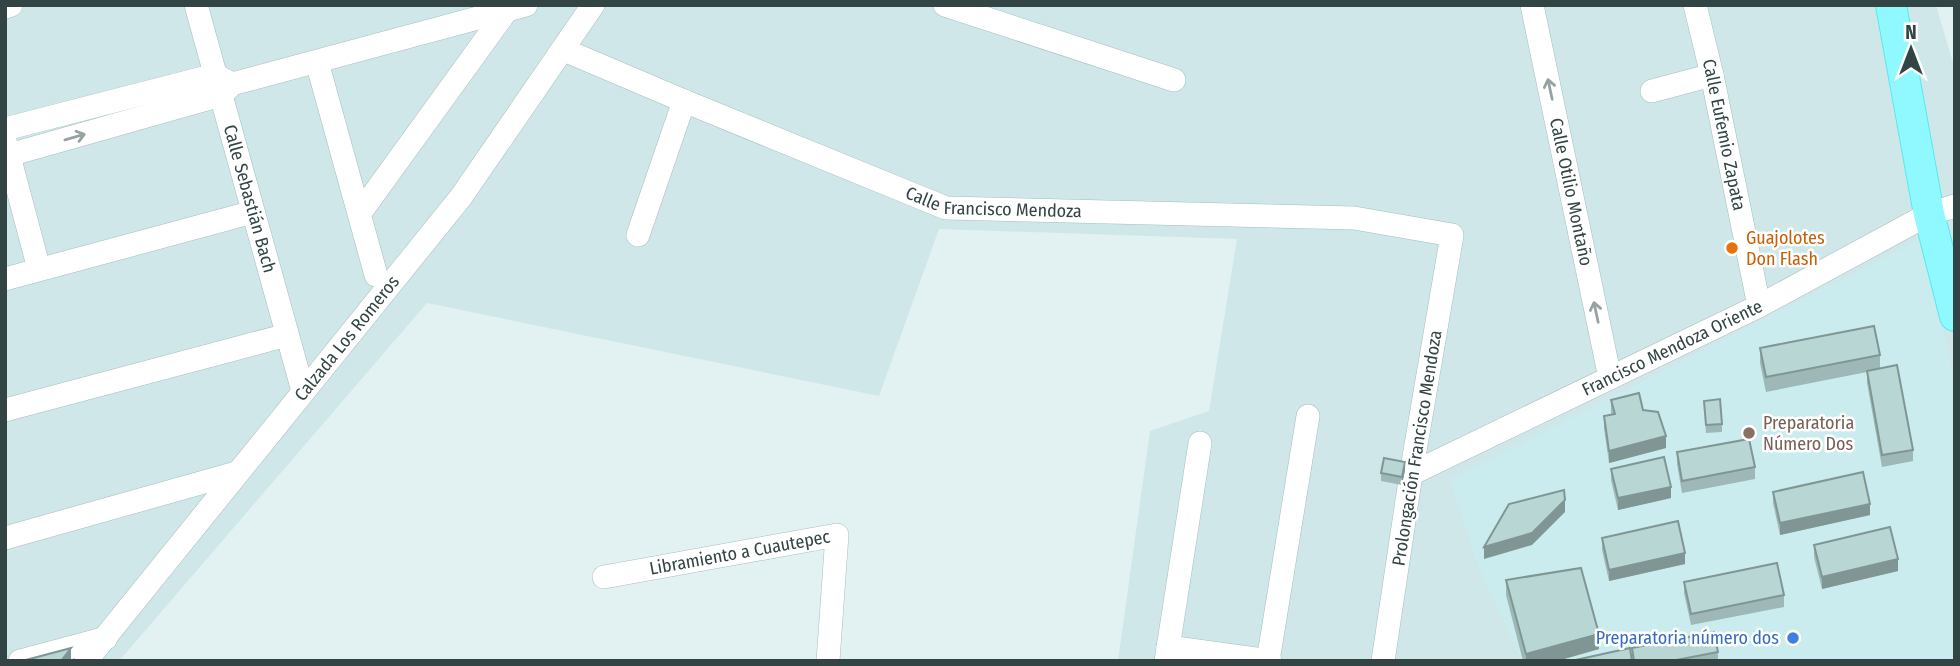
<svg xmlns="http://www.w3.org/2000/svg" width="1960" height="666" viewBox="0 0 1960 666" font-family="'Fira Sans Condensed',sans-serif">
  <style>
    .residential { fill: #cfe7e8 }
    .education { fill: #caecee }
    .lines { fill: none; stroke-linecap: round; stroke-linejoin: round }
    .minor-casing { stroke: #a4bfbe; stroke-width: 24 }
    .major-casing { stroke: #53e9f0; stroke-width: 32 }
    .minor { stroke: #fff; stroke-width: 23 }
    .major { stroke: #8ff9ff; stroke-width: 30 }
    .wall { fill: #9db8b6 }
    .shaded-wall { fill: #809694 }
    .building { fill: #b7d6d4; stroke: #809694; stroke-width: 2 }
    .oneway { stroke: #98a2a2 }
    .food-dot { fill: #e8710a; stroke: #fff; stroke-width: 2.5 }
    .education-dot { fill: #8d6e63; stroke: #fff; stroke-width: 2.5 }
    .shop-dot { fill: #3f7fe0; stroke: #fff; stroke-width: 2.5 }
    .labels { text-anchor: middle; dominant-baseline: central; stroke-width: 5; stroke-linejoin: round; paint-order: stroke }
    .street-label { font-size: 18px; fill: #324544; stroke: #fff }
    .food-label { font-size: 18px; fill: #c56008; stroke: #fff; text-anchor: start }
    .education-label { font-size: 18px; fill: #785e54; stroke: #fff; text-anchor: start }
    .shop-label { font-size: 18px; fill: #366cbe; stroke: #fff; text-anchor: end }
  </style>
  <rect width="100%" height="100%" fill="#e2f2f3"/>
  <polygon class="residential" points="5,5 1936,5 1955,70 1955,661 1118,661 1150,431 1209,411 1237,239 939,229 879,396 427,303 119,661 5,661"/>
  <polygon class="education" points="1924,237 1955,385 1955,661 1522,661 1476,560 1450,480"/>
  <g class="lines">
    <g class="minor-casing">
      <g id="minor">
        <path id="s1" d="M196,5l107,386"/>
        <polyline points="945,5 1174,80"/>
        <path id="s2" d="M1532,5l78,373"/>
        <path id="s3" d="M1695,5l17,70 47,231"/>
        <polyline points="5,7 11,5"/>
        <path id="s4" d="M564,50l120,51 262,107 408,10 98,17 -41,239 -28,187"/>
        <polyline points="317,62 376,275"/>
        <polyline points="1652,91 1712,75"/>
        <polyline points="5,129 215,75 228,82"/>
        <polyline points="5,141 39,269"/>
        <polyline points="5,153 9,155 221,95 232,84 526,5"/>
        <polyline points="360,213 507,10"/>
        <polyline points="638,235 684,101"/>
        <polyline points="5,279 253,212"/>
        <polyline points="5,410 287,335"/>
        <path id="s5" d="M1411,474l348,-168 170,-92 26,-8"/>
        <polyline points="5,538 236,473"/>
        <path id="s6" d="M604,577l233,-42 -9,126"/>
        <polyline points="1168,647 1270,661"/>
        <polyline points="20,661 106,638"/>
        <path id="s7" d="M86,661l375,-464 132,-192"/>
        <polyline points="1166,661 1200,443"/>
        <polyline points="1268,661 1308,416"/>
      </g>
    </g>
    <g class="major-casing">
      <polyline id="major" points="1891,5 1929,214 1955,316"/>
    </g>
    <use href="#minor" class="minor"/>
    <use href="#major" class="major"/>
  </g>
  <g class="wall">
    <polygon points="1760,348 1880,355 1880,369 1913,450 1913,461 1882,467 1867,383 1867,372 1766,392 1760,363"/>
    <polygon points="1611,400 1643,410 1666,448 1609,463 1604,428 1604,416 1611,414"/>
    <polygon points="1704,401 1722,424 1722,432 1706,433"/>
    <polygon points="1677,452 1755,467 1755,479 1682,493 1677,464"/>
    <polygon points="1611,469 1671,498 1618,510 1611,480"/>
    <polygon points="1405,470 1402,485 1381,481 1381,473"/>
    <polygon points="1773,492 1870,515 1780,535 1773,503"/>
    <polygon points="1602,538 1685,564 1609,581 1602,550"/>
    <polygon points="1814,545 1898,571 1822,589 1814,557"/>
    <polygon points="1506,580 1599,649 1557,661 1523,661 1506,595"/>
    <polygon points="1684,582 1784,595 1784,607 1691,625 1684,593"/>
    <polygon points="1632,648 1718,652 1718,661 1632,661"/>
  </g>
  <g class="shaded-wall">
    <polygon points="1666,436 1666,448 1609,463 1609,451"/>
    <polygon points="1405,462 1405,470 1402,485 1402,477"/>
    <polygon points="1671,487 1671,498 1618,510 1618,498"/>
    <polygon points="1565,500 1565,512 1532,545 1484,559 1484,547"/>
    <polygon points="1870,504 1870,515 1780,535 1780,523"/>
    <polygon points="1685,553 1685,564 1609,581 1609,570"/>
    <polygon points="1898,559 1898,571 1822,589 1822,577"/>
    <polygon points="1599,634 1599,649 1557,661 1526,661 1526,654"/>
    <polygon points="71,648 71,661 61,661"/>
  </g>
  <g class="building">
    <polygon points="1874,326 1880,355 1766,377 1760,348"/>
    <polygon points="1897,365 1913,450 1882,455 1867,371"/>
    <polygon points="1639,393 1643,410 1658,412 1666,436 1609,451 1604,416 1615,414 1611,400"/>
    <polygon points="1720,399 1722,424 1706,425 1704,401"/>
    <polygon points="1749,439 1755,467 1682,481 1677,452"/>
    <polygon points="1664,457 1671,487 1618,498 1611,469"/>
    <polygon points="1384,458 1405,462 1402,477 1381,473"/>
    <polygon points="1863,472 1870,504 1780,523 1773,492"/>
    <polygon points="1564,490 1565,500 1532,533 1484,547 1509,504"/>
    <polygon points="1678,521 1685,553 1609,570 1602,538"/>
    <polygon points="1890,527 1898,559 1822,577 1814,545"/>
    <polygon points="1777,563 1784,595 1691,614 1684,582"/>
    <polygon points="1581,568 1599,634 1526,654 1506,580"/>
    <polygon points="1714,632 1718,652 1671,661 1634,661 1632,648"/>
    <polygon points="71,648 61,661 22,661"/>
    <polygon points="1630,648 1632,661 1571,661"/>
  </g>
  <defs><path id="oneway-shaft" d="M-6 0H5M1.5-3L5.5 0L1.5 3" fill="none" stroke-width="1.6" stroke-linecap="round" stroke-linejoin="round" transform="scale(1.75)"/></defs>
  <g class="oneway">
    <use href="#oneway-shaft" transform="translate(1550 89) rotate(-102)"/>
    <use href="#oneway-shaft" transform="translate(75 137) rotate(-16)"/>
    <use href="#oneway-shaft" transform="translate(1596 312) rotate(-102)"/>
  </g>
  <circle class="food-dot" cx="1732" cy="248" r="7"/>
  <circle class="education-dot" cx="1749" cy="433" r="7"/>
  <circle class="shop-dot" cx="1793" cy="638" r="7"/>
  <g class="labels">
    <g class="street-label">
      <text stroke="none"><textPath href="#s3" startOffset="133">Calle Eufemio Zapata</textPath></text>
      <text stroke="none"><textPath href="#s2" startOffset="191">Calle Otilio Montaño</textPath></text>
      <text stroke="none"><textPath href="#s1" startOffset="201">Calle Sebastián Bach</textPath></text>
      <text stroke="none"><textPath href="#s4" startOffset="460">Calle Francisco Mendoza</textPath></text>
      <text stroke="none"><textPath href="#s7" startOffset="415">Calzada Los Romeros</textPath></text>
      <text stroke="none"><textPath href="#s5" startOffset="290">Francisco Mendoza Oriente</textPath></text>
      <text transform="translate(1417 448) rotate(-81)">Prolongación Francisco Mendoza</text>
      <text stroke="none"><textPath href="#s6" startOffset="138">Libramiento a Cuautepec</textPath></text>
    </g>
    <g class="food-label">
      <text x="1746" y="238">Guajolotes<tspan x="1746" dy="21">Don Flash</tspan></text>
    </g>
    <g class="education-label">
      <text x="1763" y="423">Preparatoria<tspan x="1763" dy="21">Número Dos</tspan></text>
    </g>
    <g class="shop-label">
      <text x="1779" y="638">Preparatoria número dos</text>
    </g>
  </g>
  <rect width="1960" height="666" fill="none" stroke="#324544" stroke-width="14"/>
  <g transform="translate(1911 49)" stroke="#ffffff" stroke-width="5" paint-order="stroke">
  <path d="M0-5L12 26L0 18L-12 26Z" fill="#324544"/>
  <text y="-10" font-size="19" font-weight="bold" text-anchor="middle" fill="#324544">N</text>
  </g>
</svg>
